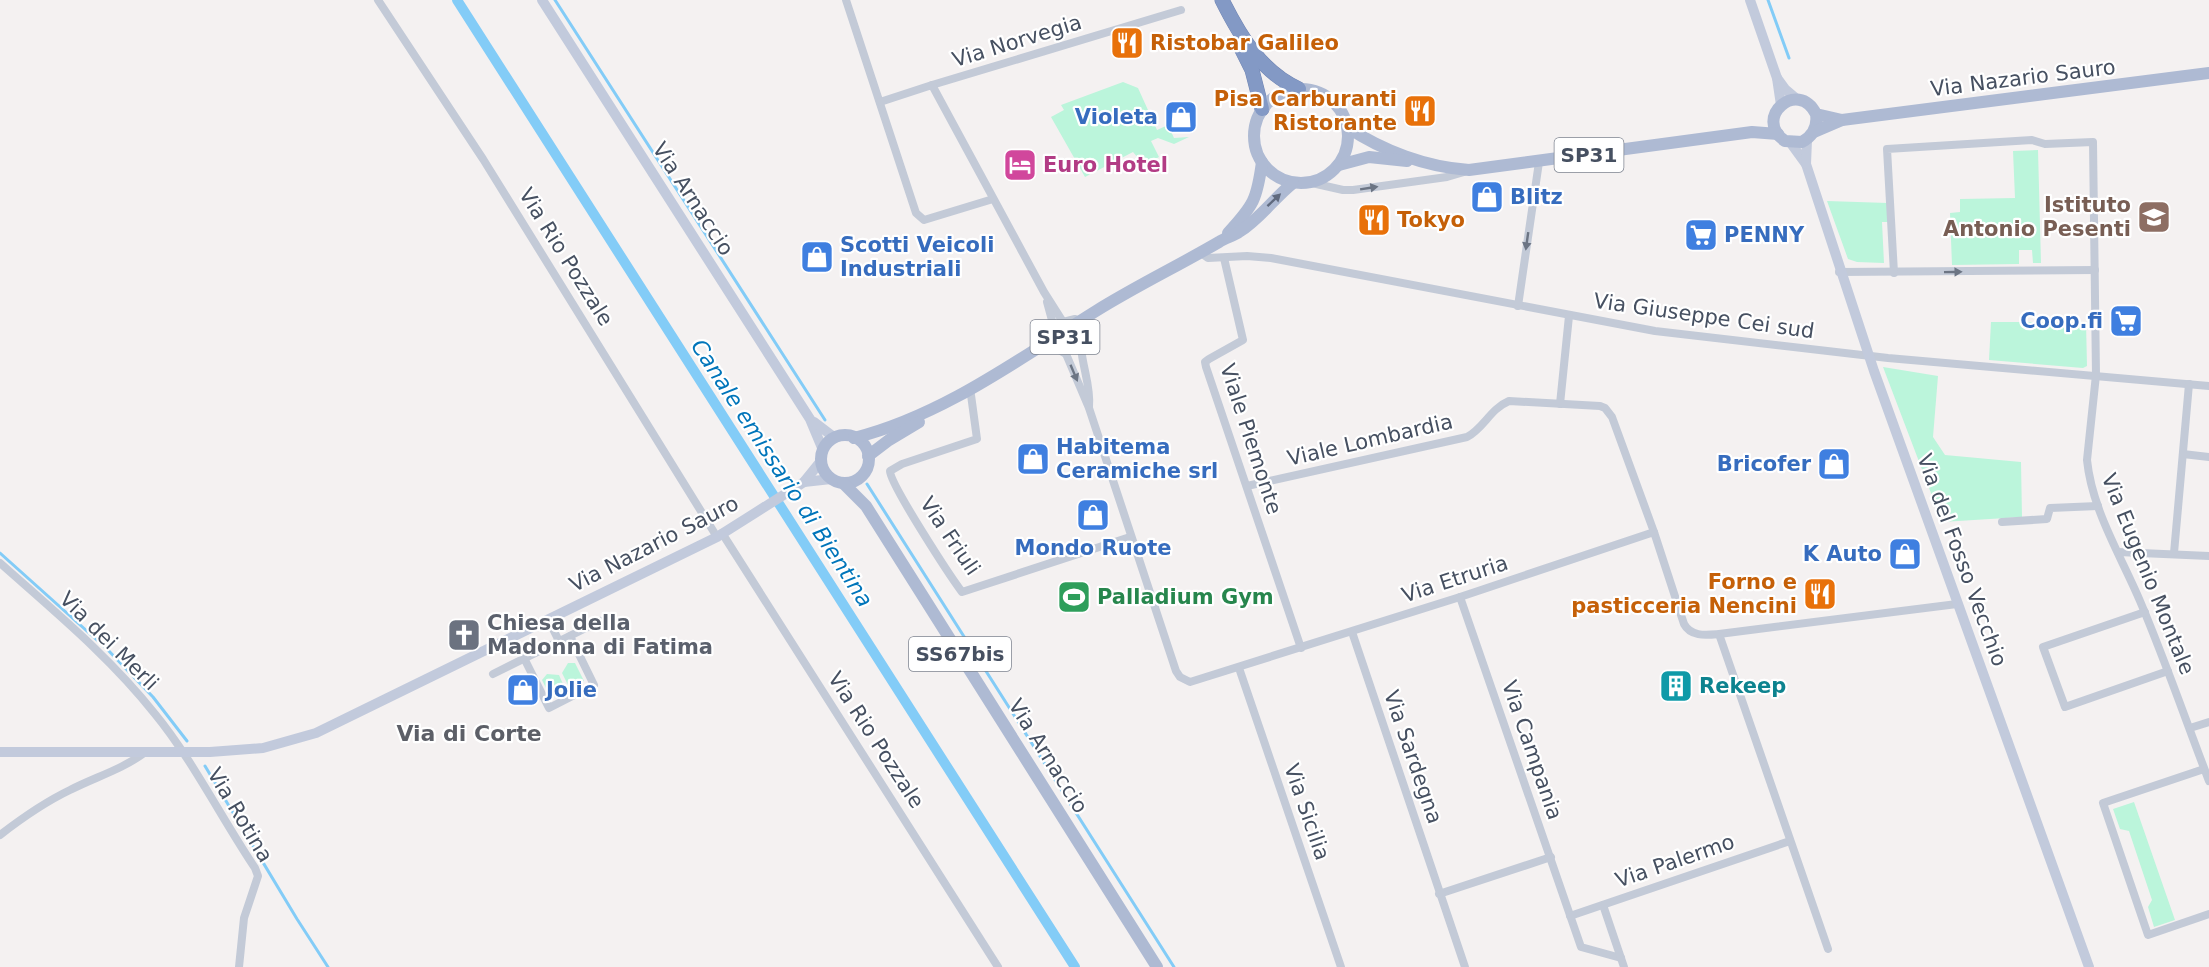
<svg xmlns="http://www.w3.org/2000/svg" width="2209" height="967" viewBox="0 0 2209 967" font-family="'DejaVu Sans',sans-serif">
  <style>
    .green { fill: #bbf5db }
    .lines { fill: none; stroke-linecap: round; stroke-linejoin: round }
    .stream { stroke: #83ccf7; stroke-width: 3 }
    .canal { stroke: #83ccf7; stroke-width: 10 }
    .highway-casing { stroke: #6e83b1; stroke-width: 15 }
    .street { stroke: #c3cad7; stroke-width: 8 }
    .secondary { stroke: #c2cadc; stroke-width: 10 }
    .primary { stroke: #aebad3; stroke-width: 12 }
    .highway { stroke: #8399c5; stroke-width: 14 }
    .oneway { fill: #6c7584 }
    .oneway2 { fill: #606a7e }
    .labels { text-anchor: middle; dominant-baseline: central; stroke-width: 4.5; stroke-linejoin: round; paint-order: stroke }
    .shield { fill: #fff; stroke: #7e8490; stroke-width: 1.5 }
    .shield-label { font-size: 20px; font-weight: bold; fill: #465061 }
    .street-label { font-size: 21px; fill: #465061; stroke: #fff }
    .food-label { font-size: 21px; font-weight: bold; fill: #c56008; stroke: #fff; text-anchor: start }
    .shop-label { font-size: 21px; font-weight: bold; fill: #366cbe; stroke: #fff; text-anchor: start }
    .hotel-label { font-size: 21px; font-weight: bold; fill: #b23c85; stroke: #fff; text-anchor: start }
    .education-label { font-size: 21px; font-weight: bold; fill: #785e54; stroke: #fff; text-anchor: end }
    .leisure-label { font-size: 21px; font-weight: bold; fill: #27864d; stroke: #fff; text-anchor: start }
    .worship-label { font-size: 21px; font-weight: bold; fill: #5b616d; stroke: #fff; text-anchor: start }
    .culture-label { font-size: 21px; font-weight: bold; fill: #0d838f; stroke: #fff; text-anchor: start }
    .water-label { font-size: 22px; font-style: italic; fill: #0075ba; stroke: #fff }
    .neighbourhood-label { font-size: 22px; font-weight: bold; fill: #5c5f67; stroke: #fff }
  </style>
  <rect width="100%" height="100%" fill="#f4f1f1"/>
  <g class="green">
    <polygon points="1123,82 1138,88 1157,130 1168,125 1174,138 1189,137 1174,144 1158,138 1151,141 1159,157 1144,165 1133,152 1085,177 1051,117 1064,110 1061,105"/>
    <polygon points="2038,150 2041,263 2033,263 2032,250 2019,250 2019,264 1952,265 1950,213 1960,212 1960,199 2015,198 2013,151"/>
    <polygon points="1827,201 1888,203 1888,222 1882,222 1884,263 1857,262 1848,259"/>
    <polygon points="1991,322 2086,322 2087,366 2083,368 1989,360"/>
    <polygon points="1883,367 1938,376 1933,437 1945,455 2021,462 2022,517 1942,522"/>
    <polygon points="568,663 575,663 584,681 570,689 562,673"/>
    <polygon points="547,674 559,675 566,691 551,698 542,680"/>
    <polygon points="2134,802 2175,920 2154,927 2148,907 2152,900 2129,831 2120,829 2113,809"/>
  </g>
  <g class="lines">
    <g class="stream">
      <polyline points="555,0 825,420"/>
      <polyline points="1768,0 1789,58"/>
      <polyline points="867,484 1174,967"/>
      <polyline points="0,553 107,649 153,697 187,741"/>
      <polyline points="205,766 297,919 328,967"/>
    </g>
    <polyline class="canal" points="457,0 1075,967"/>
    <g class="highway-casing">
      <g id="highway">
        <path d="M1222,0c18,36 39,72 77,89"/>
        <polyline points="1239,44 1252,70 1262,109"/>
      </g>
    </g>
    <g class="street">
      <polyline points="378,0 483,159 717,537"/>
      <polyline points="846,0 916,213 924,220 993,199"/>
      <polyline points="932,85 1181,10"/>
      <polyline points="880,102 932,85 1044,292 1063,322 1075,319"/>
      <polyline points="1312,183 1343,190 1353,190 1447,177 1464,172"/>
      <polyline points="1201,253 1208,258 1247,256 1271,258 1655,331 1888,358 2209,386"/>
      <polyline points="1224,258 1243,340 1209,359 1205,362 1206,367 1301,648"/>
      <polyline points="1839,272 2095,270"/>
      <path d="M1894,273l-7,-124 145,-9 13,4 48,-2 3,233 -9,85c5,50 34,96 53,141 25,59 46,120 69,180"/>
      <polyline points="1047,302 1053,324 1048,340"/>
      <polyline points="1518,306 1539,162"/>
      <path d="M1085,325c-12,24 7,54 4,82"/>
      <path d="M1051,345l15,9 23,54 87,263 4,6 10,5 270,-85 194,-65 30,92c7,13 22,11 35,10l238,-30"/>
      <path d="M971,395l6,44 -75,25 -12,7c0,13 60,105 72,121l168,-55"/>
      <polyline points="1560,404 1569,316"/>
      <polyline points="2183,454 2209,457"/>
      <path d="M1247,486l220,-49c17,-9 23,-28 42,-36l91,5 5,2 7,9 42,115"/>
      <polyline points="2002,522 2047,519 2050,508 2098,506"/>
      <polyline points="722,533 998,967"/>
      <polyline points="2118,552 2209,556"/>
      <polyline points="2174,553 2189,384"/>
      <path d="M0,563c54,48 110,94 155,151 37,45 67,105 100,154l3,8 -14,42 -5,49"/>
      <polyline points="1460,597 1581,947 1621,958"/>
      <polyline points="2145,612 2043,647 2065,707 2168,671"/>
      <polyline points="548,619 559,641"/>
      <polyline points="1352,632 1465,967"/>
      <polyline points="1719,634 1828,949"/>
      <polyline points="524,658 549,708 594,685 570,636"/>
      <polyline points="1239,668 1341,967"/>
      <polyline points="493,674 600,621"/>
      <polyline points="2190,728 2209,722"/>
      <polyline points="2204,769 2103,803 2148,935 2209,914"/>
      <path d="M0,835c22,-17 45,-33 70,-45 25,-13 51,-20 74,-37"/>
      <polyline points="1439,894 1551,857"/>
      <polyline points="1603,905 1624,967"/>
      <polyline points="1570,916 1790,841"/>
    </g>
    <g class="secondary">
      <polyline points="542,0 810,419 823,450"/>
      <polyline points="1750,0 1777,78 1781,105"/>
      <polyline points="1777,78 1785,89 1798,100"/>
      <polyline points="1790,142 1806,164 1874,371 2089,967"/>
      <polyline points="1806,164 1807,140"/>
      <polyline points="814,422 835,438"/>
      <polyline points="804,482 831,479"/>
      <polyline points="0,752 210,752 263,748 316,733 717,537 804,482 821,461"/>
    </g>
    <g class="primary">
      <circle cx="1301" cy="136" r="47"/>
      <path d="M1816,114c2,13 -3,22 -14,28l-17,-1c-33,-23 13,-63 31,-27l26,6"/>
      <path d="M1347,127c36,24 79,40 122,43l283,-38 26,2"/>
      <polyline points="1814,132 1842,120 2209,73"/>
      <polyline points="1339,165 1369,157 1407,161"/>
      <path d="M1228,233c26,-28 29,-34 34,-71"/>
      <circle cx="845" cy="459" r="24"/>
      <path d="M854,438c88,-22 165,-79 242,-127 40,-25 82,-45 123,-69 6,-4 14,-6 20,-10 21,-13 35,-34 54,-49"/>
      <polyline points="868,456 889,440 919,422"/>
      <polyline points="843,483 866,506 1157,967"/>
    </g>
    <use href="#highway" class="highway"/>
  </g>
  <defs><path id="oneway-solid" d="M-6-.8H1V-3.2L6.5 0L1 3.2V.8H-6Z" transform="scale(1.5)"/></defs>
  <g class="oneway">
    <use href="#oneway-solid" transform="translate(1369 188) rotate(-9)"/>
    <use href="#oneway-solid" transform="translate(1527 241) rotate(98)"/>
    <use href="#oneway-solid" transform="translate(1953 272) rotate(-1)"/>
    <use href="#oneway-solid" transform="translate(1074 373) rotate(67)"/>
  </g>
  <use class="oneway2" href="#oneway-solid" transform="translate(1274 200) rotate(-43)"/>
  <defs>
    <g id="restaurant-square" transform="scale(1.725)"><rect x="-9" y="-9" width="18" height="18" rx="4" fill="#e8710a" stroke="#fff"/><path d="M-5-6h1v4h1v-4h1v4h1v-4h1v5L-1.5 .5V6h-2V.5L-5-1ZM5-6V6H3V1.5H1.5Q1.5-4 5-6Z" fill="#fff"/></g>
    <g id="shop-square" transform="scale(1.725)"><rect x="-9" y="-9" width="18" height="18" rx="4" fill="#3f7fe0" stroke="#fff"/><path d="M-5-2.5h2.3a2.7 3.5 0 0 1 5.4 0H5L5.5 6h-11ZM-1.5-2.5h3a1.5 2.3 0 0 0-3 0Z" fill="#fff"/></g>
    <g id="hotel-square" transform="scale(1.725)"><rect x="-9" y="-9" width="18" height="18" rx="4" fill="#d1479c" stroke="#fff"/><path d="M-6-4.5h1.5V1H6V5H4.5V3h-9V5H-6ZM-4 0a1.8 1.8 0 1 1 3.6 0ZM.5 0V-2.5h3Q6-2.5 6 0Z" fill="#fff"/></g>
    <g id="school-square" transform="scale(1.725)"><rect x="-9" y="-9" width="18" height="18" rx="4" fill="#8d6e63" stroke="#fff"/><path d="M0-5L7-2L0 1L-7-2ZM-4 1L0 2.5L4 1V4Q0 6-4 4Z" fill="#fff"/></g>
    <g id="supermarket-square" transform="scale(1.725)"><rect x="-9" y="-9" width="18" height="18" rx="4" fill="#3f7fe0" stroke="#fff"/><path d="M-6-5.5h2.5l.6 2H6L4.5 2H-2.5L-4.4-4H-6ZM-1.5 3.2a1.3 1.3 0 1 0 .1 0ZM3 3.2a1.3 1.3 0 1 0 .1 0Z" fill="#fff"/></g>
    <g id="stadium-square" transform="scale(1.725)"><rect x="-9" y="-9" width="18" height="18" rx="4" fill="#2e9e5b" stroke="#fff"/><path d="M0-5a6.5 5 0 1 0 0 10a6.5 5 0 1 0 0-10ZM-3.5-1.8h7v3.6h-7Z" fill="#fff"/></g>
    <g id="church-square" transform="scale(1.725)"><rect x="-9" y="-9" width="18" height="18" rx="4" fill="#6b7280" stroke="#fff"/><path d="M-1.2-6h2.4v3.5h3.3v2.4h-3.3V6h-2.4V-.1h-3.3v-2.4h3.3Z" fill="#fff"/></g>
    <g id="building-square" transform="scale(1.725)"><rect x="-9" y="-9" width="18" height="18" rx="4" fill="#0f9aa8" stroke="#fff"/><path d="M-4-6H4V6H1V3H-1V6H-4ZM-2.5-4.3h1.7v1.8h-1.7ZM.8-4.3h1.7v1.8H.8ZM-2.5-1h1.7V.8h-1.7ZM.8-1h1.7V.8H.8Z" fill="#fff"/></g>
  </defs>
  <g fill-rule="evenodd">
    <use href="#restaurant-square" x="1127" y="43"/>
    <use href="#restaurant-square" x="1420" y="111"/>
    <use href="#shop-square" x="1181" y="117"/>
    <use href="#hotel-square" x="1020" y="165"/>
    <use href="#shop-square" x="1487" y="197"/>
    <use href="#school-square" x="2154" y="217"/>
    <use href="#restaurant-square" x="1374" y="220"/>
    <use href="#supermarket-square" x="1701" y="235"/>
    <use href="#shop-square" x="817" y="257"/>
    <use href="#supermarket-square" x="2126" y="321"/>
    <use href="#shop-square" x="1033" y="459"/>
    <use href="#shop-square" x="1834" y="464"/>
    <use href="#shop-square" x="1093" y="515"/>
    <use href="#shop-square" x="1905" y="554"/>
    <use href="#restaurant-square" x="1820" y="594"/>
    <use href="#stadium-square" x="1074" y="597"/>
    <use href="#church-square" x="464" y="635"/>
    <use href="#building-square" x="1676" y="686"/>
    <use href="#shop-square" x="523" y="690"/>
  </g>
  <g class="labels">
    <g class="shield">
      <rect x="1554.5" y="138" width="69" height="34" rx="4.5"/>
      <rect x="1030.5" y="320" width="69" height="34" rx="4.5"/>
      <rect x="909" y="637" width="102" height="34" rx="4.5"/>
    </g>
    <g class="shield-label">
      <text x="1589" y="155">SP31</text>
      <text x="1065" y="337">SP31</text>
      <text x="960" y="654">SS67bis</text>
    </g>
    <g class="street-label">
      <text transform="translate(1017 41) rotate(-17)">Via Norvegia</text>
      <text transform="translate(2023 78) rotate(-7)">Via Nazario Sauro</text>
      <text transform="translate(693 199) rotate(57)">Via Arnaccio</text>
      <text transform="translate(566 257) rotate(58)">Via Rio Pozzale</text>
      <text transform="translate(1704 316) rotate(8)">Via Giuseppe Cei sud</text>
      <text transform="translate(1251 439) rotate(72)">Viale Piemonte</text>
      <text transform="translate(1370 440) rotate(-13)">Viale Lombardia</text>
      <text transform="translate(950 536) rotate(56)">Via Friuli</text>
      <text transform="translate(654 544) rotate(-27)">Via Nazario Sauro</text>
      <text transform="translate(1962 560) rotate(70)">Via del Fosso Vecchio</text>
      <text transform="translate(2148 574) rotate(68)">Via Eugenio Montale</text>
      <text transform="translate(1455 579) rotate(-18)">Via Etruria</text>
      <text transform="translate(109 641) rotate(45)">Via dei Merli</text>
      <text transform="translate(876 740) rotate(57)">Via Rio Pozzale</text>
      <text transform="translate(1532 750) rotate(71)">Via Campania</text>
      <text transform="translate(1048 756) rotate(58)">Via Arnaccio</text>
      <text transform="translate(1413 757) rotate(71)">Via Sardegna</text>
      <text transform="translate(1307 812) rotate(71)">Via Sicilia</text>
      <text transform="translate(240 815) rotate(59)">Via Rotina</text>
      <text transform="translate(1675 861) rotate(-19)">Via Palermo</text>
    </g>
    <g class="food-label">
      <text x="1150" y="43">Ristobar Galileo</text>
      <text x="1397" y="99" text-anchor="end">Pisa Carburanti<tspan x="1397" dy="24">Ristorante</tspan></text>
      <text x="1397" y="220">Tokyo</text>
      <text x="1797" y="582" text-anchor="end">Forno e<tspan x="1797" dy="24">pasticceria Nencini</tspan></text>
    </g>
    <g class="shop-label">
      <text x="1158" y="117" text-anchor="end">Violeta</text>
      <text x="1510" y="197">Blitz</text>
      <text x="1724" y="235">PENNY</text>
      <text x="840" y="245">Scotti Veicoli<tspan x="840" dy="24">Industriali</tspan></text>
      <text x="2103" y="321" text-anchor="end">Coop.fi</text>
      <text x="1056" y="447">Habitema<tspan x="1056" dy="24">Ceramiche srl</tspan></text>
      <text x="1811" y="464" text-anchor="end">Bricofer</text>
      <text x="1093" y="548" text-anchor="middle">Mondo Ruote</text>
      <text x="1882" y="554" text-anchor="end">K Auto</text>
      <text x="546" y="690">Jolie</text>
    </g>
    <g class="hotel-label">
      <text x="1043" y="165">Euro Hotel</text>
    </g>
    <g class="education-label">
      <text x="2131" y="205">Istituto<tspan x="2131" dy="24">Antonio Pesenti</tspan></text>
    </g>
    <g class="leisure-label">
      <text x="1097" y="597">Palladium Gym</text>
    </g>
    <g class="worship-label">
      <text x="487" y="623">Chiesa della<tspan x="487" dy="24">Madonna di Fatima</tspan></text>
    </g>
    <g class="culture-label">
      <text x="1699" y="686">Rekeep</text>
    </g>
    <g class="water-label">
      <text transform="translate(782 473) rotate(57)">Canale emissario di Bientina</text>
    </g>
    <g class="neighbourhood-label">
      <text x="469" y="733">Via di Corte</text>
    </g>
  </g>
</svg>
